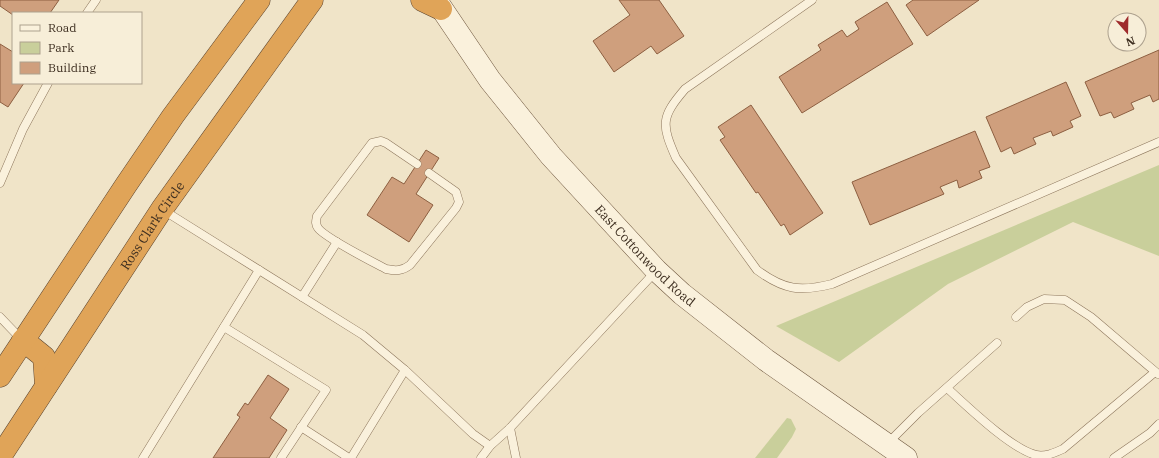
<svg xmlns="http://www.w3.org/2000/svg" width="1159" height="458" viewBox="0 0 1159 458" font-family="'IBM Plex Serif',serif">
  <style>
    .green { fill: #c9cf9b }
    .building { fill: #cf9f7d; stroke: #8d5f41 }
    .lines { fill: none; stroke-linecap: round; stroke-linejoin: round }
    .lane-casing { stroke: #8d765c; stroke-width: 9 }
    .secondary-casing { stroke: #6f573f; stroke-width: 23 }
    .highway-casing { stroke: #5b4430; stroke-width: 23 }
    .lane { stroke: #faf1dc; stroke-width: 8 }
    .secondary { stroke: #faf1dc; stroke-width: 22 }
    .highway { stroke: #e0a458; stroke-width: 22 }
    .labels { text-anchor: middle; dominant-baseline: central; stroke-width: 3; stroke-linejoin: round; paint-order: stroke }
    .street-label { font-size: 13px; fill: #3d2e20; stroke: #f7eed8 }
  </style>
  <rect width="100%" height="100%" fill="#f0e4c8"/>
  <g class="green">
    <polygon points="1159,165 1159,256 1073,222 948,284 839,362 776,326"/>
    <polygon points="787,418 791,419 796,429 792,437 777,458 755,458"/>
  </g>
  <g class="building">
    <polygon points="0,0 59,0 50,13 13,13 13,15 0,6"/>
    <polygon points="619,0 659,0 684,36 657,54 651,46 614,72 593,41 630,15"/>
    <polygon points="913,0 979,0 927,36 906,5"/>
    <polygon points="887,2 913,44 802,113 779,77 821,50 818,45 842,30 847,37 859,29 855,22"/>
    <polygon points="0,44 13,52 13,83 24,83 8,107 0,102"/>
    <polygon points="1159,50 1159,99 1153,102 1150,95 1131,103 1134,109 1114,118 1111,112 1100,116 1085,82"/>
    <polygon points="1066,82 1081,116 1070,121 1073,127 1053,136 1051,131 1033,138 1036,144 1014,154 1011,147 1001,152 986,117"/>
    <polygon points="751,105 823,213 790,235 784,224 781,226 758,192 756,193 720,140 725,137 718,127"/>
    <polygon points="975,131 990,167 979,171 982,178 959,188 957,180 940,187 944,194 870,225 852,182"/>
    <polygon points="426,150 439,158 416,194 433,205 409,242 367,215 392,177 404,184"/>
    <polygon points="268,375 289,389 270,418 287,430 269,458 213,458 240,417 237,415 245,403 248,405"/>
  </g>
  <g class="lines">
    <g class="lane-casing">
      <g id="lane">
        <path d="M812,0l-127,89c-24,28 -24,35 -9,69l81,112c27,20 43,22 75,14l327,-142"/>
        <polyline points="87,13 96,0"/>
        <path d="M417,164l-31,-21 -5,-2 -9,2 -55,73c-1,5 -2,8 1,12 7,10 55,34 68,41 10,2 16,2 24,-4l46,-57 3,-6 -3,-10 -27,-19"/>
        <polyline points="0,183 23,129 48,83"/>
        <polyline points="163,210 363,335 405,370 473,434 490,446"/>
        <polyline points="302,297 337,242"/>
        <polyline points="0,317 22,340"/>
        <polyline points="1016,317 1027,307 1044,299 1065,300 1091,317 1158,374"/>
        <polyline points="224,327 326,390 281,458"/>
        <path d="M947,388c20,18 64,61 89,67 9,2 18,-2 27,-6l92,-77"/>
        <polyline points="301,427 349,458"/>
        <polyline points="510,428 516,458"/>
        <polyline points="887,444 918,413 997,343"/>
        <polyline points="143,458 259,270"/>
        <polyline points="351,458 405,370"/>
        <polyline points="481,458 490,446 510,428 656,271"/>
        <polyline points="1114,458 1150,433 1159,424"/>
      </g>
    </g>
    <g class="secondary-casing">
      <g id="secondary">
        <path id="s1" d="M436,0l54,80 61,76 105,114 26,24 84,66 140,98"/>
      </g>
    </g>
    <g class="highway-casing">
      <g id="highway">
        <polyline points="422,0 441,9"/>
        <polyline points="23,340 44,357 46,386"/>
        <polyline points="0,376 126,185 173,116 259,0"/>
        <path id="s2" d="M0,457l162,-248 150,-209"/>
      </g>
    </g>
    <use href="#lane" class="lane"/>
    <use href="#secondary" class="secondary"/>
    <use href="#highway" class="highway"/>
  </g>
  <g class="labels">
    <g class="street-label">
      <text stroke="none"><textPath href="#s2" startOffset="277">Ross Clark Circle</textPath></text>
      <text stroke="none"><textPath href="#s1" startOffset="331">East Cottonwood Road</textPath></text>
    </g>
  </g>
  <rect x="12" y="12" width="130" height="72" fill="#f7eed8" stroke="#ada18e"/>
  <rect x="20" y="25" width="20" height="6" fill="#faf1dc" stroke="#ada18e"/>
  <text x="48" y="32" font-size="12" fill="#3d2e20">Road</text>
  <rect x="20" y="42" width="20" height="12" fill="#c9cf9b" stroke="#ada18e"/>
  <text x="48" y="52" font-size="12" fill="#3d2e20">Park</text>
  <rect x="20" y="62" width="20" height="12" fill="#cf9f7d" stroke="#ada18e"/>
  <text x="48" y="72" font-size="12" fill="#3d2e20">Building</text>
  <g transform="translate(1127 32) rotate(160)"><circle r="19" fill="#f7eed8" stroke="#ada18e"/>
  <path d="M0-3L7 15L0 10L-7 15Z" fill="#9e2a2b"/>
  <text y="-6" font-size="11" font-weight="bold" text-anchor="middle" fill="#3d2e20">N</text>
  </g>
</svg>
